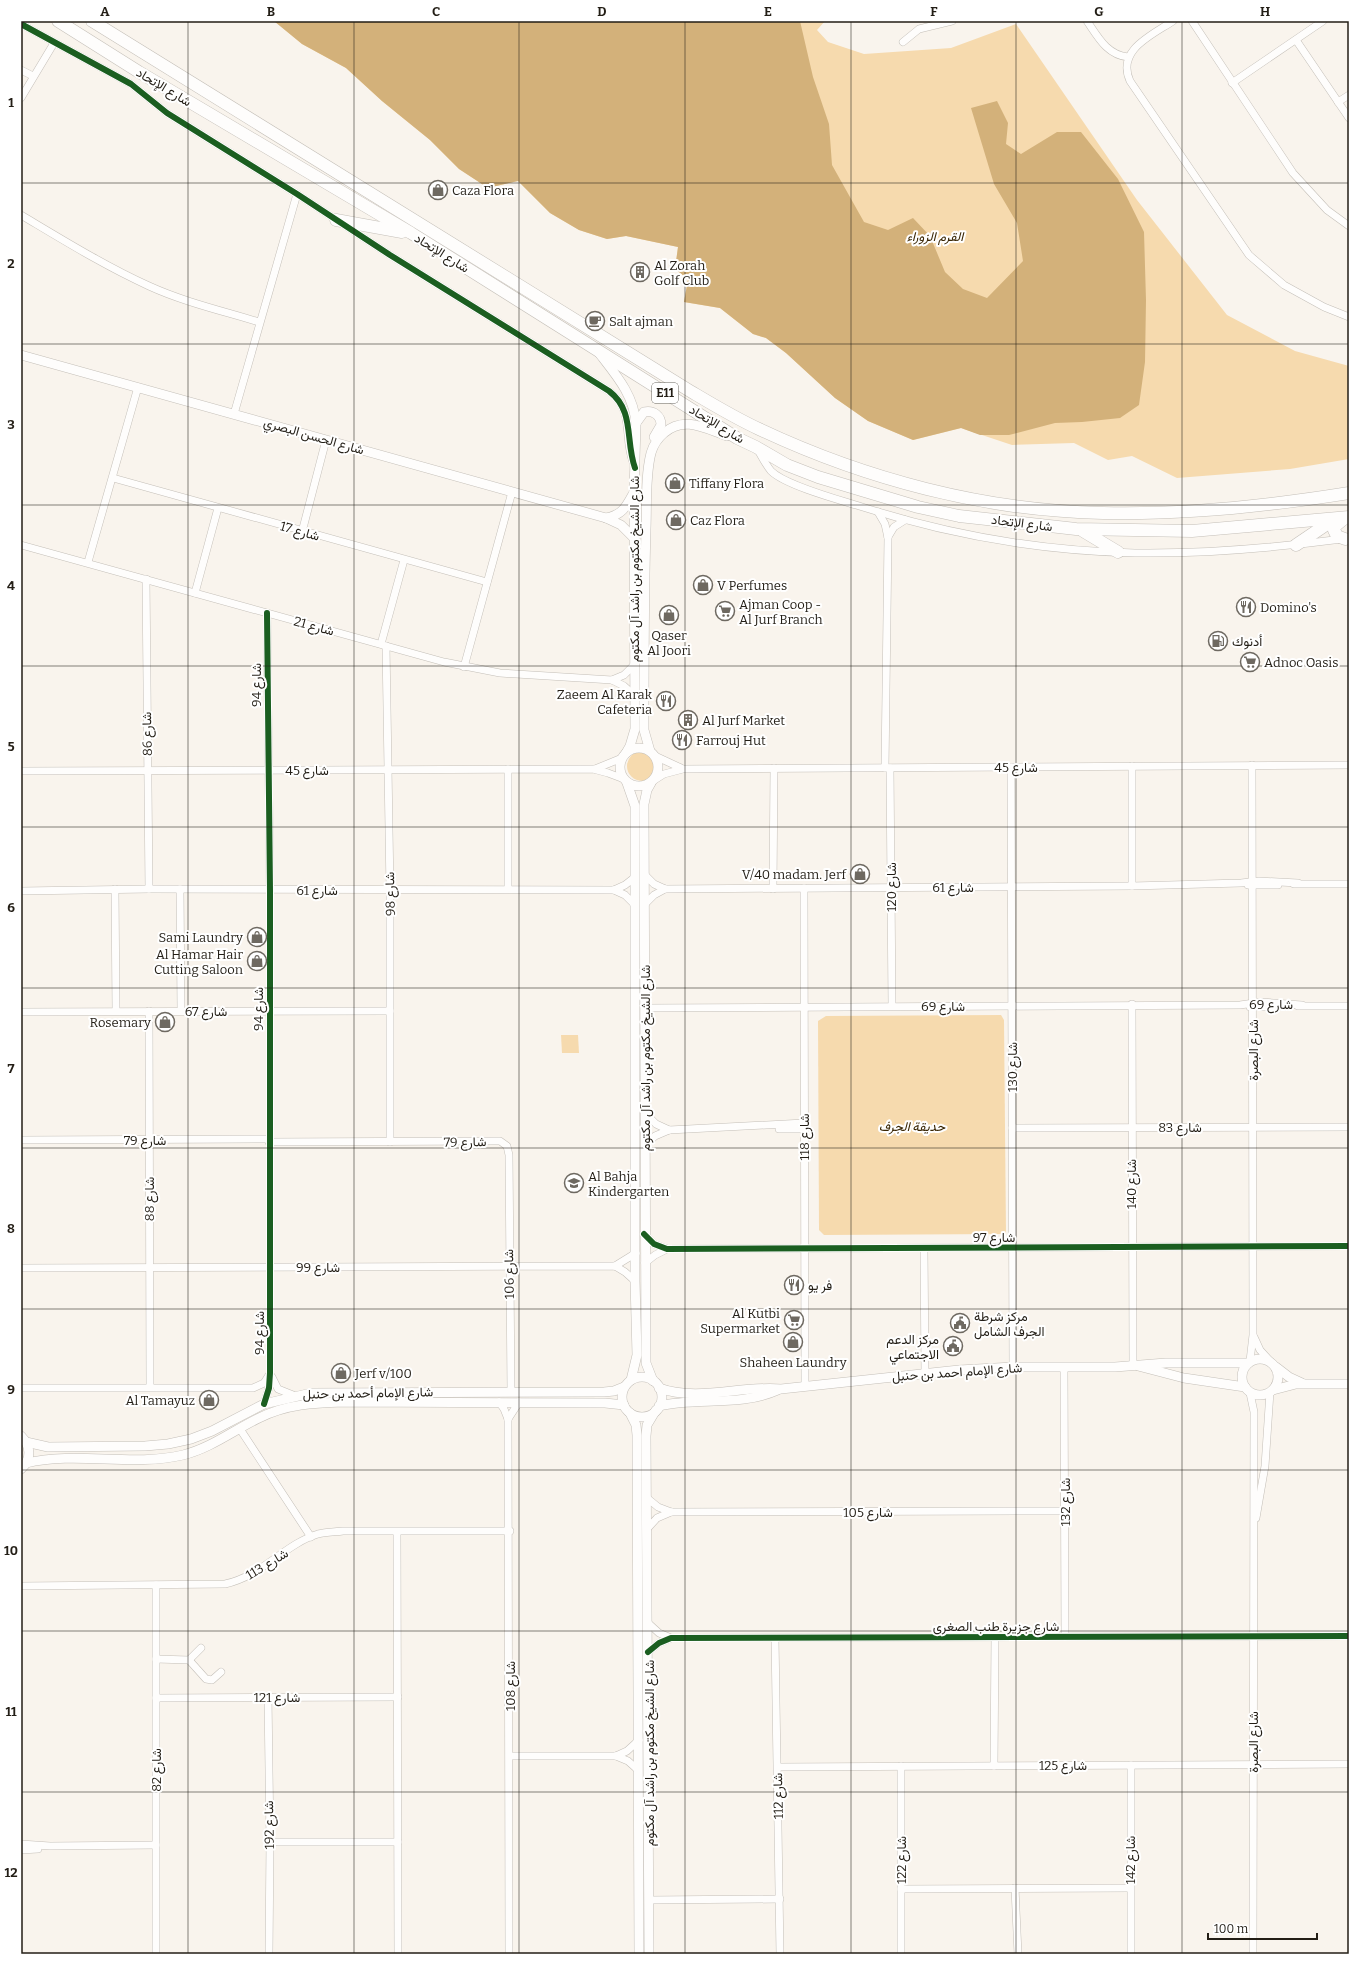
<svg xmlns="http://www.w3.org/2000/svg" width="1370" height="1975" viewBox="0 0 1370 1975" font-family="Bitter,Vazirmatn,serif">
  <style>
    .green { fill: #f6daae }
    .water { fill: #d3b17a }
    .lines { fill: none; stroke-linecap: round; stroke-linejoin: round }
    .minor-casing { stroke: #c4bfb8; stroke-width: 8 }
    .tertiary-casing { stroke: #c4bfb8; stroke-width: 10 }
    .trunk-casing { stroke: #c4bfb8; stroke-width: 13 }
    .minor { stroke: #fefdfc; stroke-width: 7 }
    .tertiary { stroke: #fefdfc; stroke-width: 9 }
    .trunk { stroke: #fefdfc; stroke-width: 12 }
    .cycleway-casing { stroke: #fff; stroke-width: 8 }
    .cycleway { stroke: #1b5e20; stroke-width: 6 }
    .grid { fill: none; stroke: #231e16; stroke-width: 1; stroke-opacity: 0.55 }
    .labels { text-anchor: middle; dominant-baseline: central; stroke-width: 4; stroke-linejoin: round; paint-order: stroke }
    .shield { fill: #fff; stroke: #65625c; stroke-width: 1 }
    .shield-label { font-size: 12px; font-weight: bold; fill: #231e16 }
    .street-label { font-size: 13px; fill: #231e16; stroke: #fff }
    .poi-label { font-size: 13px; fill: #231e16; stroke: #fff; text-anchor: start }
    .park-label { font-size: 13px; font-style: italic; fill: #392604; stroke: #fff }
    .neatline { fill: none; stroke: #231e16; stroke-width: 1.5 }
    .grid-label { font-size: 13px; text-anchor: middle; font-weight: bold; fill: #231e16 }
  </style>
  <rect width="100%" height="100%" fill="#f9f4ed"/>
  <g class="green">
    <polygon points="274,21 825,21 817,30 828,42 864,54 951,48 1016,24 1137,200 1227,315 1295,351 1349,366 1349,459 1290,469 1177,478 1132,456 1108,460 1074,443 1012,445 961,428 913,440 868,421 835,398 786,353 766,338 753,334 720,308 684,302 688,279 675,269 678,247 626,236 607,239 579,230 550,213 518,181 488,188 459,169 430,140 382,101 346,68 302,44"/>
    <circle cx="642" cy="766" r="15"/>
    <polygon points="1001,1015 1004,1020 1006,1234 824,1235 819,1230 818,1021 826,1016"/>
    <polygon points="561,1035 578,1035 579,1053 562,1053"/>
  </g>
  <polygon class="water" points="274,21 800,21 813,77 829,124 832,165 864,222 888,230 913,218 930,236 945,272 963,289 987,298 1023,261 1017,223 994,184 971,108 997,101 1008,123 1006,144 1021,154 1057,132 1081,132 1118,179 1144,232 1146,300 1145,362 1139,405 1120,418 1082,422 1055,423 1009,435 980,435 961,428 913,440 868,421 835,398 786,353 766,338 753,334 720,308 684,302 688,279 675,269 678,247 626,236 607,239 579,230 550,213 518,181 488,188 459,169 430,140 382,101 346,68 302,44"/>
  <g class="lines">
    <g class="minor-casing">
      <g id="minor">
        <path d="M1087,21c11,16 20,34 41,36"/>
        <path d="M1173,21c-21,14 -57,29 -43,60l119,174 35,30 40,22 25,10"/>
        <polyline points="1192,21 1293,173 1327,210 1349,226"/>
        <path d="M21,24l110,60 36,29 130,81 93,61 219,136c26,20 14,44 24,71"/>
        <polyline points="1296,40 1349,118"/>
        <polyline points="903,42 919,29 952,21"/>
        <polyline points="21,70 33,76"/>
        <polyline points="1232,83 1323,21"/>
        <polyline points="21,98 54,43"/>
        <polyline points="1338,102 1349,95"/>
        <path d="M21,215c42,25 84,51 128,71 35,16 74,25 110,36"/>
        <polyline points="234,414 297,194"/>
        <path d="M758,450c4,7 8,15 13,21 14,14 65,28 85,34 89,29 185,46 279,48 69,1 138,-5 207,-14"/>
        <polyline points="113,478 487,582"/>
        <polyline points="878,512 885,524 888,538 885,768"/>
        <polyline points="302,532 326,440"/>
        <polyline points="888,537 894,527 905,520"/>
        <polyline points="21,545 444,662 500,673 612,680 624,686 634,695"/>
        <polyline points="88,562 138,387"/>
        <polyline points="146,579 149,889"/>
        <polyline points="195,593 218,508"/>
        <polyline points="381,644 404,560"/>
        <polyline points="386,646 390,890 390,1142"/>
        <polyline points="464,667 512,492"/>
        <polyline points="612,680 624,675 634,665"/>
        <polyline points="655,756 681,768"/>
        <polyline points="1132,766 1132,886"/>
        <polyline points="1011,767 1013,1367"/>
        <polyline points="890,768 892,1006"/>
        <polyline points="508,769 508,889"/>
        <polyline points="595,769 622,758"/>
        <polyline points="21,771 593,769 608,773 624,779"/>
        <polyline points="653,781 664,774 683,769 1349,765"/>
        <polyline points="646,876 654,884 665,889 1132,886 1241,883 1259,881 1298,883"/>
        <polyline points="1294,884 1349,884"/>
        <polyline points="1248,885 1278,885"/>
        <polyline points="804,888 805,1386"/>
        <polyline points="115,889 116,1011"/>
        <polyline points="180,889 181,1011"/>
        <polyline points="773,889 774,768"/>
        <polyline points="614,890 625,895 634,904"/>
        <polyline points="21,891 149,889 614,890 625,885 634,878"/>
        <polyline points="646,903 654,895 665,889"/>
        <polyline points="1132,1004 1133,1365"/>
        <polyline points="1298,1006 1349,1006"/>
        <polyline points="1250,1007 1285,1007"/>
        <polyline points="645,1008 1240,1005 1261,1002 1302,1005"/>
        <polyline points="149,1011 150,1387"/>
        <polyline points="21,1012 390,1011"/>
        <polyline points="646,1114 656,1124 669,1130"/>
        <polyline points="1012,1128 1349,1127"/>
        <polyline points="779,1129 804,1129"/>
        <polyline points="21,1140 269,1139"/>
        <polyline points="269,1142 495,1141 500,1141 507,1146 509,1155 511,1392"/>
        <polyline points="645,1146 655,1136 669,1130 804,1123"/>
        <polyline points="644,1234 654,1244 667,1249 1349,1246"/>
        <polyline points="924,1248 925,1373"/>
        <polyline points="645,1263 655,1255 667,1249"/>
        <polyline points="615,1266 636,1253"/>
        <polyline points="21,1268 615,1266 625,1272 635,1281"/>
        <polyline points="1254,1337 1260,1350 1271,1362"/>
        <polyline points="1250,1361 1253,1335 1252,765"/>
        <polyline points="1064,1367 1065,1637"/>
        <polyline points="272,1377 278,1389 293,1395"/>
        <polyline points="21,1388 253,1388 264,1383 269,1375"/>
        <polyline points="1250,1393 1254,1412 1253,1954"/>
        <polyline points="499,1402 504,1409 508,1419 509,1954"/>
        <polyline points="264,1404 269,1388 270,1373 270,890 267,613"/>
        <polyline points="508,1419 519,1402"/>
        <polyline points="240,1429 311,1537"/>
        <polyline points="647,1498 658,1507 671,1512 1065,1511"/>
        <polyline points="1256,1518 1265,1466 1270,1392"/>
        <polyline points="647,1529 657,1518 671,1512"/>
        <polyline points="397,1532 398,1954"/>
        <path d="M21,1586l204,-2c37,-8 60,-40 93,-50 8,-2 17,-2 25,-3h167"/>
        <polyline points="648,1623 659,1633 671,1638"/>
        <polyline points="775,1638 780,1954"/>
        <polyline points="648,1652 659,1643 671,1638 1349,1636"/>
        <polyline points="156,1659 189,1660 201,1648"/>
        <polyline points="189,1660 206,1679 212,1680 221,1672"/>
        <polyline points="268,1697 270,1842 269,1954"/>
        <polyline points="156,1698 398,1697"/>
        <polyline points="510,1756 616,1756 627,1751 639,1740"/>
        <polyline points="616,1756 628,1761 638,1770"/>
        <polyline points="994,1766 995,1637"/>
        <polyline points="778,1767 1349,1764"/>
        <polyline points="270,1842 398,1842"/>
        <polyline points="21,1844 50,1846 156,1845"/>
        <polyline points="21,1850 38,1849"/>
        <polyline points="1015,1888 1018,1954"/>
        <polyline points="901,1889 1130,1888"/>
        <polyline points="649,1900 780,1899"/>
        <polyline points="156,1954 156,1585"/>
        <polyline points="901,1954 901,1766"/>
        <polyline points="1131,1954 1131,1765"/>
      </g>
    </g>
    <g class="tertiary-casing">
      <g id="tertiary">
        <path d="M599,353c17,22 35,42 37,71l-2,68 1,237 -5,17 -4,7"/>
        <polyline points="21,355 606,518 621,525 634,538"/>
        <path d="M636,423l8,-11c10,-2 17,4 17,13l-7,12"/>
        <path d="M606,518c16,-3 20,-11 27,-24"/>
        <circle cx="639" cy="767" r="19"/>
        <path d="M650,751l-6,-21c0,-67 0,-134 2,-201 1,-24 -1,-52 5,-76 2,-7 7,-15 13,-20 20,-18 42,-4 63,3"/>
        <polyline points="627,783 635,806 635,1281 637,1355 631,1380"/>
        <polyline points="651,783 647,790 644,804 646,1363 653,1381"/>
        <circle cx="1260" cy="1377" r="18"/>
        <polyline points="1138,1366 1184,1378 1245,1387"/>
        <polyline points="1276,1367 1289,1377 1302,1383"/>
        <circle cx="642" cy="1397" r="20"/>
        <path d="M659,1388c39,14 83,-3 122,1l178,-19 54,-3h102l51,-4h82"/>
        <polyline points="1273,1390 1296,1384 1349,1384"/>
        <path d="M659,1406c39,-9 81,1 119,-16"/>
        <polyline points="630,1413 636,1425 637,1435 639,1954"/>
        <path d="M21,1436c10,10 11,23 0,33"/>
        <polyline points="26,1442 48,1447 145,1446 168,1444 191,1439 212,1431 264,1404 311,1393 604,1392 614,1391 624,1387"/>
        <path d="M26,1463c51,-12 106,4 157,-8 28,-7 51,-25 76,-37 28,-14 55,-15 85,-16l261,1 19,2"/>
        <polyline points="649,1954 646,1436 647,1425 656,1410"/>
      </g>
    </g>
    <g class="trunk-casing">
      <g id="trunk">
        <polyline points="58,21 139,72 411,233 737,438 756,447 787,465 818,477 918,507 959,516 1076,529 1192,531 1349,517"/>
        <path d="M92,21l598,370c22,13 45,27 69,38 106,50 226,82 344,84 82,2 165,-7 246,-20"/>
        <polyline points="336,220 402,232"/>
        <polyline points="1345,518 1335,526 1334,530 1337,536 1345,539"/>
        <polyline points="1083,531 1118,552"/>
        <polyline points="1296,545 1333,520"/>
      </g>
    </g>
    <use href="#minor" class="minor"/>
    <use href="#tertiary" class="tertiary"/>
    <use href="#trunk" class="trunk"/>
    <g class="cycleway-casing">
      <g id="cycleway">
        <path d="M21,24l110,60 36,29 130,81 93,61 219,136c26,20 16,49 26,77"/>
        <polyline points="644,1234 654,1244 667,1249 1349,1246"/>
        <polyline points="264,1404 269,1388 270,1373 270,890 267,613"/>
        <polyline points="648,1652 659,1643 671,1638 1349,1636"/>
      </g>
    </g>
    <use href="#cycleway" class="cycleway"/>
  </g>
  <path class="grid" d="M188,21v1933M354,21v1933M519,21v1933M685,21v1933M851,21v1933M1016,21v1933M1182,21v1933M21,183h1328M21,344h1328M21,505h1328M21,666h1328M21,827h1328M21,988h1328M21,1148h1328M21,1309h1328M21,1470h1328M21,1631h1328M21,1792h1328"/>
  <defs>
    <g id="shop-ring" transform="scale(1)"><circle r="9.5" fill="#fff" stroke="#6e6961" stroke-width="1.5"/><path d="M-5-2.5h2.3a2.7 3.5 0 0 1 5.4 0H5L5.5 6h-11ZM-1.5-2.5h3a1.5 2.3 0 0 0-3 0Z" fill="#6e6961"/></g>
    <g id="building-ring" transform="scale(1)"><circle r="9.5" fill="#fff" stroke="#6e6961" stroke-width="1.5"/><path d="M-4-6H4V6H1V3H-1V6H-4ZM-2.5-4.3h1.7v1.8h-1.7ZM.8-4.3h1.7v1.8H.8ZM-2.5-1h1.7V.8h-1.7ZM.8-1h1.7V.8H.8Z" fill="#6e6961"/></g>
    <g id="cafe-ring" transform="scale(1)"><circle r="9.5" fill="#fff" stroke="#6e6961" stroke-width="1.5"/><path d="M-5.5-4.5H6V0H3Q3 3.5 0 3.5H-2.5Q-5.5 3.5-5.5 0ZM3-3.2v2h1.7v-2ZM-6 4.5H4V6H-6Z" fill="#6e6961"/></g>
    <g id="restaurant-ring" transform="scale(1)"><circle r="9.5" fill="#fff" stroke="#6e6961" stroke-width="1.5"/><path d="M-5-6h1v4h1v-4h1v4h1v-4h1v5L-1.5 .5V6h-2V.5L-5-1ZM5-6V6H3V1.5H1.5Q1.5-4 5-6Z" fill="#6e6961"/></g>
    <g id="supermarket-ring" transform="scale(1)"><circle r="9.5" fill="#fff" stroke="#6e6961" stroke-width="1.5"/><path d="M-6-5.5h2.5l.6 2H6L4.5 2H-2.5L-4.4-4H-6ZM-1.5 3.2a1.3 1.3 0 1 0 .1 0ZM3 3.2a1.3 1.3 0 1 0 .1 0Z" fill="#6e6961"/></g>
    <g id="fuel-ring" transform="scale(1)"><circle r="9.5" fill="#fff" stroke="#6e6961" stroke-width="1.5"/><path d="M-5.5-6h7V0h2V4h1.3V-2.5L3-4.5l.8-.8L6-3V5H2.5V1h-1V6h-7ZM-4.2-4.7v3.2H.2V-4.7Z" fill="#6e6961"/></g>
    <g id="school-ring" transform="scale(1)"><circle r="9.5" fill="#fff" stroke="#6e6961" stroke-width="1.5"/><path d="M0-5L7-2L0 1L-7-2ZM-4 1L0 2.5L4 1V4Q0 6-4 4Z" fill="#6e6961"/></g>
    <g id="civic-ring" transform="scale(1)"><circle r="9.5" fill="#fff" stroke="#6e6961" stroke-width="1.5"/><path d="M-.6-6.5H3V-4.5H.6V-3L4-1V1h2V6H-6V1h2V-1L-.6-3ZM-1.2 2.5V6h2.4V2.5Z" fill="#6e6961"/></g>
  </defs>
  <g fill-rule="evenodd">
    <use href="#shop-ring" x="438" y="190"/>
    <use href="#building-ring" x="640" y="272"/>
    <use href="#cafe-ring" x="595" y="321"/>
    <use href="#shop-ring" x="675" y="483"/>
    <use href="#shop-ring" x="676" y="520"/>
    <use href="#shop-ring" x="703" y="585"/>
    <use href="#restaurant-ring" x="1246" y="607"/>
    <use href="#supermarket-ring" x="725" y="611"/>
    <use href="#shop-ring" x="669" y="615"/>
    <use href="#fuel-ring" x="1218" y="641"/>
    <use href="#supermarket-ring" x="1250" y="662"/>
    <use href="#restaurant-ring" x="666" y="701"/>
    <use href="#building-ring" x="688" y="720"/>
    <use href="#restaurant-ring" x="682" y="740"/>
    <use href="#shop-ring" x="860" y="874"/>
    <use href="#shop-ring" x="257" y="937"/>
    <use href="#shop-ring" x="257" y="961"/>
    <use href="#shop-ring" x="165" y="1022"/>
    <use href="#school-ring" x="574" y="1183"/>
    <use href="#restaurant-ring" x="794" y="1285"/>
    <use href="#supermarket-ring" x="794" y="1320"/>
    <use href="#civic-ring" x="960" y="1323"/>
    <use href="#shop-ring" x="793" y="1342"/>
    <use href="#civic-ring" x="953" y="1346"/>
    <use href="#shop-ring" x="341" y="1373"/>
    <use href="#shop-ring" x="209" y="1400"/>
  </g>
  <g class="labels">
    <rect class="shield" x="652" y="383" width="26" height="20" rx="3"/>
    <g class="shield-label">
      <text x="665" y="393">E11</text>
    </g>
    <g class="street-label">
      <text transform="translate(164 87) rotate(31)">شارع الإتحاد</text>
      <text transform="translate(442 253) rotate(32)">شارع الإتحاد</text>
      <text transform="translate(717 424) rotate(31)">شارع الإتحاد</text>
      <text transform="translate(314 436) rotate(16)">شارع الحسن البصري</text>
      <text transform="translate(1022 523) rotate(7)">شارع الإتحاد</text>
      <text transform="translate(300 531) rotate(16)">شارع 17</text>
      <text transform="translate(634 569) rotate(-90)">شارع الشيخ مكتوم بن راشد آل مكتوم</text>
      <text transform="translate(314 626) rotate(15)">شارع 21</text>
      <text transform="translate(256 685) rotate(-90)">شارع 94</text>
      <text transform="translate(147 734) rotate(-91)">شارع 86</text>
      <text x="1016" y="767">شارع 45</text>
      <text x="307" y="770">شارع 45</text>
      <text transform="translate(891 887) rotate(-90)">شارع 120</text>
      <text x="953" y="887">شارع 61</text>
      <text x="317" y="890">شارع 61</text>
      <text transform="translate(390 894) rotate(-91)">شارع 98</text>
      <text x="1271" y="1004">شارع 69</text>
      <text x="943" y="1006">شارع 69</text>
      <text transform="translate(258 1009) rotate(-90)">شارع 94</text>
      <text x="206" y="1011">شارع 67</text>
      <text transform="translate(1253 1050) rotate(-90)">شارع البصرة</text>
      <text transform="translate(645 1058) rotate(-90)">شارع الشيخ مكتوم بن راشد آل مكتوم</text>
      <text transform="translate(1012 1067) rotate(-90)">شارع 130</text>
      <text x="1180" y="1127">شارع 83</text>
      <text transform="translate(804 1137) rotate(-90)">شارع 118</text>
      <text x="145" y="1140">شارع 79</text>
      <text transform="translate(465 1142) rotate(-1)">شارع 79</text>
      <text transform="translate(1131 1184) rotate(-90)">شارع 140</text>
      <text transform="translate(149 1199) rotate(-90)">شارع 88</text>
      <text x="994" y="1237">شارع 97</text>
      <text x="318" y="1267">شارع 99</text>
      <text transform="translate(509 1274) rotate(-91)">شارع 106</text>
      <text transform="translate(259 1333) rotate(-90)">شارع 94</text>
      <text transform="translate(957 1372) rotate(-4)">شارع الإمام احمد بن حنبل</text>
      <text transform="translate(368 1393) rotate(-1)">شارع الإمام أحمد بن حنبل</text>
      <text transform="translate(1065 1502) rotate(-90)">شارع 132</text>
      <text x="868" y="1512">شارع 105</text>
      <text transform="translate(267 1564) rotate(-31)">شارع 113</text>
      <text x="996" y="1626">شارع جزيرة طنب الصغرى</text>
      <text transform="translate(510 1686) rotate(-90)">شارع 108</text>
      <text x="277" y="1697">شارع 121</text>
      <text transform="translate(1253 1742) rotate(-90)">شارع البصرة</text>
      <text transform="translate(649 1753) rotate(-90)">شارع الشيخ مكتوم بن راشد آل مكتوم</text>
      <text x="1063" y="1765">شارع 125</text>
      <text transform="translate(156 1770) rotate(-90)">شارع 82</text>
      <text transform="translate(778 1796) rotate(-91)">شارع 112</text>
      <text transform="translate(269 1825) rotate(-91)">شارع 192</text>
      <text transform="translate(901 1860) rotate(-90)">شارع 122</text>
      <text transform="translate(1130 1860) rotate(-90)">شارع 142</text>
    </g>
    <g class="poi-label">
      <text x="452" y="190">Caza Flora</text>
      <text x="654" y="265">Al Zorah<tspan x="654" dy="15">Golf Club</tspan></text>
      <text x="609" y="321">Salt ajman</text>
      <text x="689" y="483">Tiffany Flora</text>
      <text x="690" y="520">Caz Flora</text>
      <text x="717" y="585">V Perfumes</text>
      <text x="739" y="604">Ajman Coop -<tspan x="739" dy="15">Al Jurf Branch</tspan></text>
      <text x="1260" y="607">Domino's</text>
      <text x="669" y="635" text-anchor="middle">Qaser<tspan x="669" dy="15">Al Joori</tspan></text>
      <text x="1232" y="641">أدنوك</text>
      <text x="1264" y="662">Adnoc Oasis</text>
      <text x="652" y="694" text-anchor="end">Zaeem Al Karak<tspan x="652" dy="15">Cafeteria</tspan></text>
      <text x="702" y="720">Al Jurf Market</text>
      <text x="696" y="740">Farrouj Hut</text>
      <text x="846" y="874" text-anchor="end">V/40 madam. Jerf</text>
      <text x="243" y="937" text-anchor="end">Sami Laundry</text>
      <text x="243" y="954" text-anchor="end">Al Hamar Hair<tspan x="243" dy="15">Cutting Saloon</tspan></text>
      <text x="151" y="1022" text-anchor="end">Rosemary</text>
      <text x="588" y="1176">Al Bahja<tspan x="588" dy="15">Kindergarten</tspan></text>
      <text x="808" y="1285">فر يو</text>
      <text x="780" y="1313" text-anchor="end">Al Kutbi<tspan x="780" dy="15">Supermarket</tspan></text>
      <text x="974" y="1316">مركز شرطة<tspan x="974" dy="15">الجرف الشامل</tspan></text>
      <text x="939" y="1339" text-anchor="end">مركز الدعم<tspan x="939" dy="15">الاجتماعي</tspan></text>
      <text x="793" y="1362" text-anchor="middle">Shaheen Laundry</text>
      <text x="355" y="1373">Jerf v/100</text>
      <text x="195" y="1400" text-anchor="end">Al Tamayuz</text>
    </g>
    <g class="park-label">
      <text x="935" y="236">القرم الزوراء</text>
      <text x="912" y="1126">حديقة الجرف</text>
    </g>
  </g>
  <rect width="1370" height="1975" fill="none" stroke="#ffffff" stroke-width="44"/>
  <path d="M1208 1933v6h109v-6" fill="none" stroke="#231e16" stroke-width="2"/>
  <text x="1214" y="1933" font-size="12" fill="#231e16" stroke="#ffffff" stroke-width="3" paint-order="stroke">100 m</text>
  <rect x="22" y="22" width="1326" height="1931" class="neatline"/>
  <g class="grid-label">
    <text x="105" y="16">A</text>
    <text x="271" y="16">B</text>
    <text x="436" y="16">C</text>
    <text x="602" y="16">D</text>
    <text x="768" y="16">E</text>
    <text x="934" y="16">F</text>
    <text x="1099" y="16">G</text>
    <text x="1265" y="16">H</text>
    <text x="11" y="107">1</text>
    <text x="11" y="268">2</text>
    <text x="11" y="429">3</text>
    <text x="11" y="590">4</text>
    <text x="11" y="751">5</text>
    <text x="11" y="912">6</text>
    <text x="11" y="1073">7</text>
    <text x="11" y="1233">8</text>
    <text x="11" y="1394">9</text>
    <text x="11" y="1555">10</text>
    <text x="11" y="1716">11</text>
    <text x="11" y="1877">12</text>
  </g>
</svg>
